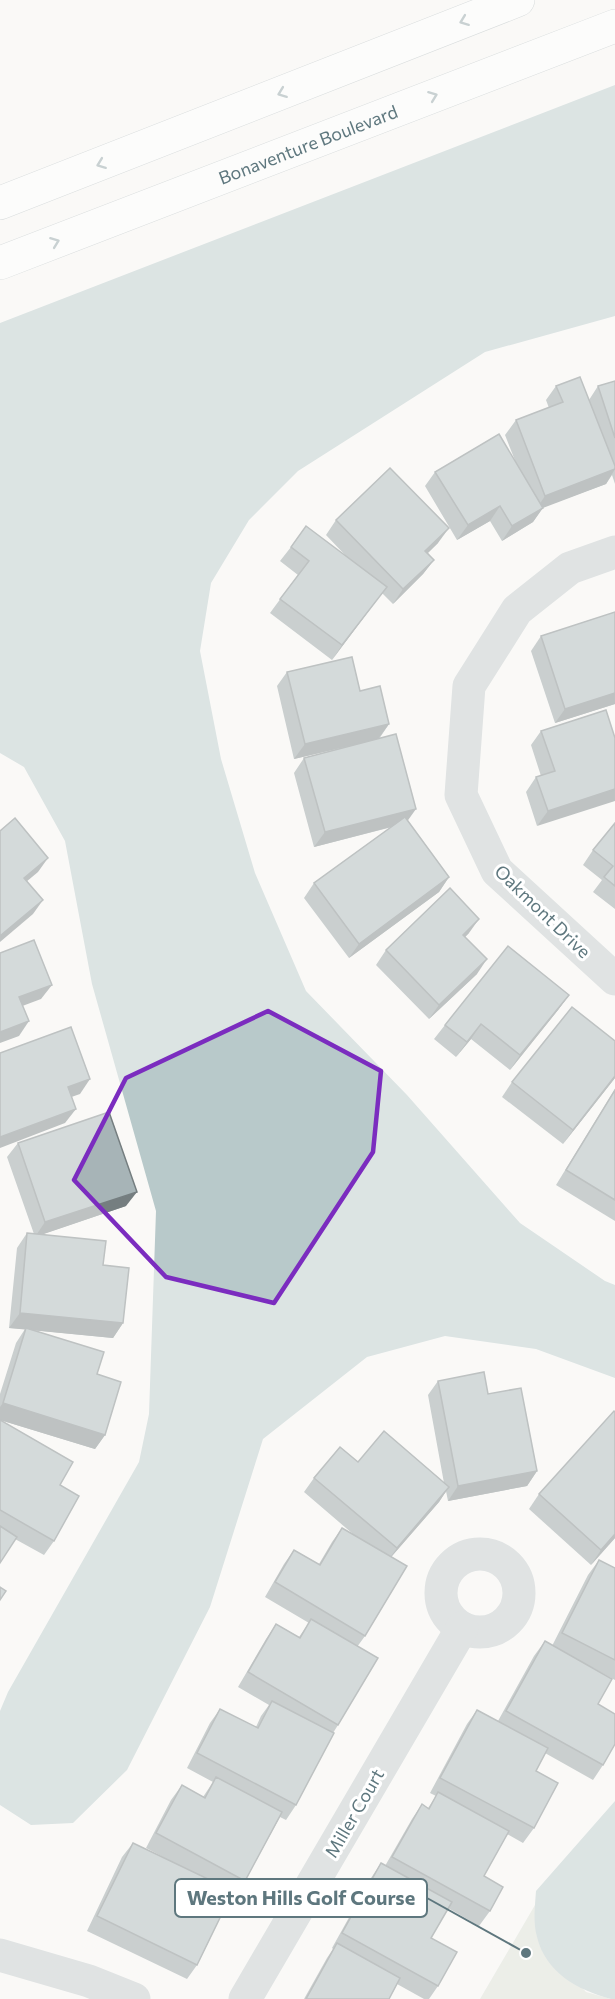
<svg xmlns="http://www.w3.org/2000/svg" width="615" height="1999" viewBox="0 0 615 1999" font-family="Commissioner,sans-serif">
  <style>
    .green { fill: #dbdfd6 }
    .water { fill: #b8c9ca }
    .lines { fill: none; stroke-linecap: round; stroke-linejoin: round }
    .major-casing { stroke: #b3bbbe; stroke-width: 34 }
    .minor { stroke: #c0c7c9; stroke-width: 33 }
    .major { stroke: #fff; stroke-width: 33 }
    .wall { fill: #909b9d }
    .shaded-wall { fill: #757e80 }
    .building { fill: #a7b4b7; stroke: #757e80; stroke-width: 1.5 }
    .oneway { stroke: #8ea0a5 }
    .marked { fill: none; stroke: #7b2cbf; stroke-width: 4.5; stroke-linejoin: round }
    .labels { text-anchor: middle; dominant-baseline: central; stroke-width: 6; stroke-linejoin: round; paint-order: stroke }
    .street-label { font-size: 18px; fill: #5e777e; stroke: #fff }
    .leader { fill: none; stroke: #5e777e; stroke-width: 2 }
    .callout-dot { fill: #5e777e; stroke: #fff; stroke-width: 2 }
    .callout { fill: #fff; stroke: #5e777e; stroke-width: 2 }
    .callout-label { font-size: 20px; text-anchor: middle; font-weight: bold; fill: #5e777e }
  </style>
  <rect width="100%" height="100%" fill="#faf9f7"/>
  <polygon class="green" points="535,1905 537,1937 586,1992 611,1999 480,1999"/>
  <g class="water">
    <polygon points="615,85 615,316 485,352 298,471 249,520 211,583 200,651 221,759 255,873 306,991 407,1095 520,1223 605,1281 615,1285 615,1378 536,1349 445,1336 367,1357 263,1439 210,1607 127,1770 73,1823 31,1825 0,1805 0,1711 8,1692 139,1462 149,1414 156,1211 92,984 65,841 24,767 0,753 0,323"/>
    <path d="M615,1801v198h-4c-33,-9 -65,-26 -74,-62 -4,-14 -2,-32 -1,-46z"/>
  </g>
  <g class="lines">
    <g class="major-casing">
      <g id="major">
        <polyline points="0,203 518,0"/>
        <path id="s1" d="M0,263l615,-237"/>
      </g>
    </g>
    <g class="minor">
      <polyline points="615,552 570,568 517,610 469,686 461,795 497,871 615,979"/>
      <circle cx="480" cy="1593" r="39"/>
      <polyline points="0,1955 89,1981 134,1999"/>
      <polyline points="245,1999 462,1628"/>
    </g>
    <use href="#major" class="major"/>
  </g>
  <g class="wall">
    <polygon points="615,381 615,484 612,475 606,484 543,507 533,522 502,541 490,521 457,540 425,486 435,472 516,463 505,435 516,420 549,408 546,400 556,386 589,400 598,386"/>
    <polygon points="336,520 438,543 428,553 434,560 423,574 393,604 382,593 332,660 270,613 298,575 280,561 291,547 347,557 326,535"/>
    <polygon points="615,612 615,704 555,723 531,651 541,636"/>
    <polygon points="287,672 360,691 389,724 379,739 408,821 449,877 439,892 349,958 304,898 314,883 392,827 314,847 294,773 304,758 367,742 294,759 277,686"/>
    <polygon points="541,731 615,738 537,826 526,792 536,777 541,776 531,745"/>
    <polygon points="615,823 615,909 593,892 602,880 583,865 593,850"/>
    <polygon points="469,933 465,937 477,974 429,1019 376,965 386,950"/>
    <polygon points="569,995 558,1010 510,1070 471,1039 456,1057 434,1039 445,1025"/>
    <polygon points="615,1078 563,1144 502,1097 512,1082"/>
    <polygon points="615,1089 615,1221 556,1185"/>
    <polygon points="18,1143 126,1206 43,1234 103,1265 123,1323 113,1338 32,1330 97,1374 105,1435 95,1449 0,1420 0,1394 16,1343 25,1329 9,1328 17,1248 27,1233 34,1234 7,1157"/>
    <polygon points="438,1381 488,1394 537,1471 527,1486 448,1501 446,1491 439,1502 391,1557 365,1636 357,1647 338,1725 333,1733 296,1805 286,1820 280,1817 245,1881 235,1896 232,1894 197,1965 187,1979 87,1931 122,1857 133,1843 165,1858 146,1848 171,1800 182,1785 203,1797 213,1782 187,1768 210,1723 220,1709 256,1727 261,1716 269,1705 238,1687 266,1639 276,1624 299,1637 309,1623 265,1597 284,1564 294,1550 319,1564 332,1542 342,1528 353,1534 304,1492 314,1478 358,1462 444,1483 428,1395"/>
    <polygon points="615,1412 615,1538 591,1565 529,1509 539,1494"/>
    <polygon points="0,1420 60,1485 54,1541 44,1555 15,1539 0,1563"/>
    <polygon points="599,1560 615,1568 615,1680 593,1668 598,1704 603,1765 593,1780 545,1753 536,1771 534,1828 523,1843 507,1834 484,1876 490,1911 479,1926 448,1908 431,1938 438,1986 429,1999 424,1999 397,1984 389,1999 304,1999 327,1958 333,1949 332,1948 371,1878 381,1863 385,1866 412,1819 422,1804 428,1808 436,1796 430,1793 467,1724 477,1710 498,1721 534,1656 545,1641 552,1646 588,1575"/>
  </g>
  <g class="shaded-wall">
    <polygon points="615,469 606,484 535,511 545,496"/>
    <polygon points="500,506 490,521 457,540 468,525"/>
    <polygon points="543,508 533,522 502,541 512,526"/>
    <polygon points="449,528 438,543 415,565 425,551"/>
    <polygon points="434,560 423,574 393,604 403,589"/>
    <polygon points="387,587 376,601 332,660 342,645"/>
    <polygon points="615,693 615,704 555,723 565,709"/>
    <polygon points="389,724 378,739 294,759 305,744"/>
    <polygon points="615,789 615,801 537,826 548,811"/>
    <polygon points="416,809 406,823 314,847 325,832"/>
    <polygon points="48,858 38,872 14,892 24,878"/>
    <polygon points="449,877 439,892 349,958 359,944"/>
    <polygon points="43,900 33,914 0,942 0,936"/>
    <polygon points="479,919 469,933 453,949 463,935"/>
    <polygon points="487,959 477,974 429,1019 439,1005"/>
    <polygon points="52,985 41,999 9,1011 19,997"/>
    <polygon points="569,995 558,1010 510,1070 520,1055"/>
    <polygon points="29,1021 19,1036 0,1043 0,1032"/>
    <polygon points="481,1024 471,1039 456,1057 467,1042"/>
    <polygon points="615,1076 615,1078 563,1144 573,1130"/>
    <polygon points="90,1079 80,1094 57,1102 68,1087"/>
    <polygon points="76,1109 65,1123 0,1148 0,1137"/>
    <polygon points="137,1192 126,1206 35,1237 45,1222"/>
    <polygon points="20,1313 123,1323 113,1338 9,1328"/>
    <polygon points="3,1403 105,1435 95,1449 0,1420 0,1407"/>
    <polygon points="537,1471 527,1486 448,1501 458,1486"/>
    <polygon points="449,1487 439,1502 386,1563 397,1548"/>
    <polygon points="615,1534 615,1538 591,1565 601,1550"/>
  </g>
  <g class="building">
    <polygon points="580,377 615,466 615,469 545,496 516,420 563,402 556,386"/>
    <polygon points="615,381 615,438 598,386"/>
    <polygon points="499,434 543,508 512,526 500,506 468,525 435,472"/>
    <polygon points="390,468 449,528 425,551 434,560 403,589 336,520"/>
    <polygon points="306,526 387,587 342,645 280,599 309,561 291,547"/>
    <polygon points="615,612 615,693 565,709 541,636"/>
    <polygon points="352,657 360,691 380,686 389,724 305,744 287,672"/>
    <polygon points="606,710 615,738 615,789 548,811 536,777 555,771 541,731"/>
    <polygon points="396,734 416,809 325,832 304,758"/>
    <polygon points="405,817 449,877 359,944 314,883"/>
    <polygon points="15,818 48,858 24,878 43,900 0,936 0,831"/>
    <polygon points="615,823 615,886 604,877 613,866 593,850"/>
    <polygon points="450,888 479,919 463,935 487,959 439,1005 386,950"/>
    <polygon points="34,940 52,985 19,997 29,1021 0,1032 0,953"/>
    <polygon points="508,946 569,995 520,1055 481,1024 467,1042 445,1025"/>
    <polygon points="572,1007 615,1041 615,1076 573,1130 512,1082"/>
    <polygon points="71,1027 90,1079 68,1087 76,1109 0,1137 0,1053"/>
    <polygon points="615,1090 615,1200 566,1170"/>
    <polygon points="109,1112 137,1192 45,1222 18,1143"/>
    <polygon points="27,1233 106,1241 103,1265 129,1268 123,1323 20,1313"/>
    <polygon points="26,1328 104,1352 97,1374 121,1382 105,1435 3,1403"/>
    <polygon points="484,1372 488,1394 521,1388 537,1471 458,1486 438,1381"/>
    <polygon points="614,1411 615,1412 615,1534 601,1550 539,1494"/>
    <polygon points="0,1420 73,1462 60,1485 79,1496 54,1541 0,1510"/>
    <polygon points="384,1431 449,1487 397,1548 314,1478 340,1447 358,1462"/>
    <polygon points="0,1526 17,1537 0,1563"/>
    <polygon points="342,1528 407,1566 365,1636 275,1582 294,1550 320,1565"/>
    <polygon points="599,1560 615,1568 615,1660 562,1633"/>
    <polygon points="0,1587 6,1591 0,1600"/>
    <polygon points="311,1619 378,1658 338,1725 248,1672 276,1624 300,1638"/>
    <polygon points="545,1641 612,1679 598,1704 615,1714 615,1744 603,1765 506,1711"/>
    <polygon points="272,1701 334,1733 296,1805 197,1753 220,1709 258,1728"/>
    <polygon points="477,1710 548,1748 536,1771 558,1783 534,1828 440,1778"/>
    <polygon points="216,1777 282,1812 245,1881 156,1833 182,1785 205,1798"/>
    <polygon points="438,1792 509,1831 484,1876 503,1887 490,1911 392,1857 422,1804 429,1809"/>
    <polygon points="133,1843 233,1891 197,1965 97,1916"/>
    <polygon points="381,1863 452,1902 431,1938 457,1952 438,1986 342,1933"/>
    <polygon points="337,1943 400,1978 389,1999 306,1999"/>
  </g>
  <defs><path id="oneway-chevron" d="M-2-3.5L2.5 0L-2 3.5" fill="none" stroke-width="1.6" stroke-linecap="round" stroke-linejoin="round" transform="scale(1.5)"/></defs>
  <g class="oneway">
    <use href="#oneway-chevron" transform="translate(464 21) rotate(159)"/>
    <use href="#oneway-chevron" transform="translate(282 93) rotate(159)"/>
    <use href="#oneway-chevron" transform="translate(433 96) rotate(-21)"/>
    <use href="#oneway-chevron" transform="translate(101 164) rotate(159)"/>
    <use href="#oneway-chevron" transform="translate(55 242) rotate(-21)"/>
  </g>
  <path d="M0 0H615V1999H0ZM268,1011l113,60 -8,81 -99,151 -108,-26 -92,-97 52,-102z" fill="#faf9f7" fill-opacity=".55" fill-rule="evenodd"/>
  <path class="marked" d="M268,1011l113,60 -8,81 -99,151 -108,-26 -92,-97 52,-102z"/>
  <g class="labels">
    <g class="street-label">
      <text stroke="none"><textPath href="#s1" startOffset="330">Bonaventure Boulevard</textPath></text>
      <text transform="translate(543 911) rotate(44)">Oakmont Drive</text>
      <text transform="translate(354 1813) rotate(-60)">Miller Court</text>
    </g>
  </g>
  <path class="leader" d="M526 1953L427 1898"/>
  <circle class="callout-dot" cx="526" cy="1953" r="6"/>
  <rect class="callout" x="175" y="1879" width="252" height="38" rx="6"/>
  <g class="callout-label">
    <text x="301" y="1905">Weston Hills Golf Course</text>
  </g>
</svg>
